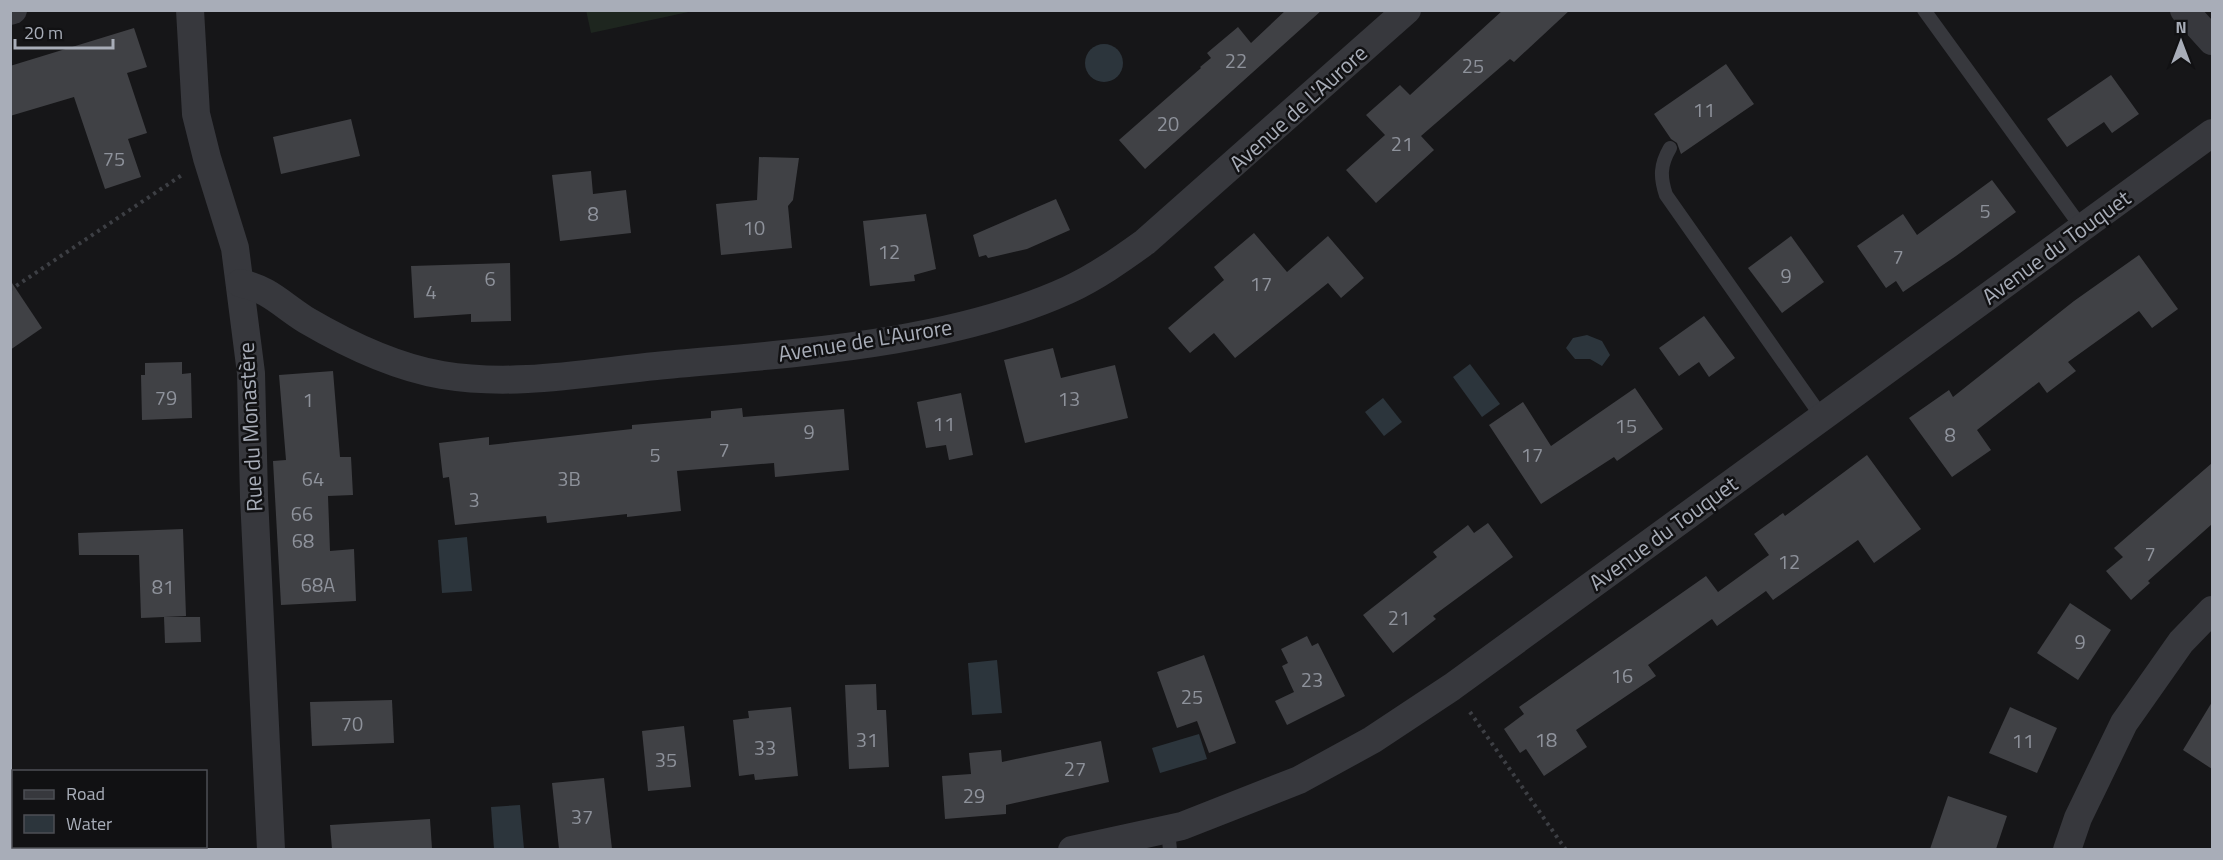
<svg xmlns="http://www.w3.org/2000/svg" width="2223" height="860" viewBox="0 0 2223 860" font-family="'Titillium Web',sans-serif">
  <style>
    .pitch { fill: #1e261f }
    .water { fill: #2c353c }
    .building { fill: #404145 }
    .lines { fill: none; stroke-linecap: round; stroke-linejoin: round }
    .path { stroke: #3d3f44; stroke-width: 4; stroke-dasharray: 3 4.5; stroke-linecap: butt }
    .service { stroke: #37383d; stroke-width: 14 }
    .minor { stroke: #37383d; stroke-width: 28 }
    .labels { text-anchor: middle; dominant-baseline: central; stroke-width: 5; stroke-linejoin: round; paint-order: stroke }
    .number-label { font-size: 20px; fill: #8e929b }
    .street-label { font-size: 22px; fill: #a8adb8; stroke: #111113 }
  </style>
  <rect width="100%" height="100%" fill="#161618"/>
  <polygon class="pitch" points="586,10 693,10 693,11 591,33"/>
  <g class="water">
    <circle cx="1104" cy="63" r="19"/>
    <polygon points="1587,335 1602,341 1610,355 1602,366 1590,359 1575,359 1566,348 1573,338"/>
    <polygon points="1470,364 1500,404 1482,417 1453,377"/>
    <polygon points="1383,398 1402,422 1384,436 1365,412"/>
    <polygon points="467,537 472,591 442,593 438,540"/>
    <polygon points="997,660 1002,713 972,715 968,663"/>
    <polygon points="1199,734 1207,759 1160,773 1152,748"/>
    <polygon points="520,805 524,849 494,849 491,807"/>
  </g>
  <g class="building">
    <polygon points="1286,10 1322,10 1145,169 1119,140 1201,68 1200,67 1211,58 1207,53 1238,27 1251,43"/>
    <polygon points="1503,10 1570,10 1514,62 1510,59 1421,136 1434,150 1376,203 1346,170 1385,135 1366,115 1400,85 1410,95"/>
    <polygon points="134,28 147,67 127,73 147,133 128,139 141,177 105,189 74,97 10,116 10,66"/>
    <polygon points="1726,64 1754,104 1681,154 1677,143 1671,139 1654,114"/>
    <polygon points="2111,75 2139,114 2112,133 2104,122 2067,147 2047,119"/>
    <polygon points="351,119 360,156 281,174 273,137"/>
    <polygon points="759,157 799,158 793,200 788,206 792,248 721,255 716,204 757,200"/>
    <polygon points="591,171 593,194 626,190 631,233 560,241 552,175"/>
    <polygon points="1992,180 2016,212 1956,256 1903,292 1896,281 1886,288 1857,246 1903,214 1917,235"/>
    <polygon points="1056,199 1070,230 1027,249 988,258 986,255 979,257 973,235"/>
    <polygon points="926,214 936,269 914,275 915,281 870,286 863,221"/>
    <polygon points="1254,233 1287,272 1328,236 1364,278 1341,298 1328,283 1235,358 1214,333 1190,353 1168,328 1224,280 1214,267"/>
    <polygon points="1791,236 1824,282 1782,313 1748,268"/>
    <polygon points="2139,255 2178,309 2152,328 2139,311 2068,362 2076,371 2047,393 2039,382 1977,430 1991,450 1952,477 1909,418 1949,390 1953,397 2074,301"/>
    <polygon points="510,263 511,321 471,322 471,314 414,318 411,266"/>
    <polygon points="10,280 42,328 10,350"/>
    <polygon points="1704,316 1735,358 1709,377 1699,362 1679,376 1659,348"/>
    <polygon points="1053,348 1061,378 1115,365 1128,418 1025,443 1004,360"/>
    <polygon points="182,362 182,374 191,373 192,418 142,420 141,375 145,375 145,363"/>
    <polygon points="333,371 340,457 351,457 353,495 328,496 330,551 354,549 356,601 281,605 273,461 286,460 279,375"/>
    <polygon points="1635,388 1663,429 1617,461 1614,457 1541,504 1489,425 1523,402 1551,446"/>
    <polygon points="961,393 973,455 949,460 946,445 926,448 917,402"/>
    <polygon points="742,408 743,417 844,409 849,470 775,477 774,463 677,471 681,511 627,517 627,514 547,523 546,516 455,525 449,477 443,478 439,443 489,437 489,445 632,429 632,425 711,418 711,411"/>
    <polygon points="1867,455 1921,529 1874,563 1858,540 1773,600 1766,591 1717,626 1712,619 1648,665 1656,676 1576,730 1587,747 1544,776 1526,749 1520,753 1504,729 1524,714 1519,707 1706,576 1718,592 1769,555 1754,534 1783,513 1785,516"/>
    <polygon points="2212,463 2212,524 2148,581 2150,583 2131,600 2106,571 2123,557 2114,548"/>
    <polygon points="1488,523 1513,557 1433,616 1436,619 1393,653 1363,615 1437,557 1433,552 1468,525 1474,533"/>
    <polygon points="183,529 186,616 141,618 139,555 79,555 78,533"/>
    <polygon points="2070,603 2111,630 2078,680 2037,653"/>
    <polygon points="164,617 200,617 201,642 165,643"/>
    <polygon points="1307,636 1312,646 1318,643 1345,696 1287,725 1275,701 1294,692 1282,666 1288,663 1281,649"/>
    <polygon points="1204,655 1236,743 1209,753 1197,721 1177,728 1157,672"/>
    <polygon points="876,684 877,710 886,710 889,767 849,769 845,685"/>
    <polygon points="392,700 394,743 312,746 310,702"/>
    <polygon points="2212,702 2212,769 2183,750"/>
    <polygon points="791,707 798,776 755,780 754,774 739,776 733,720 749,718 748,711"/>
    <polygon points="2010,707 2057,728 2037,773 1989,753"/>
    <polygon points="684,726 691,787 648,791 642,731"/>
    <polygon points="1101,741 1109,782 1006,805 1006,814 945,819 942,776 971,774 969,753 1001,750 1002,762"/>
    <polygon points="604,778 612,849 559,849 552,783"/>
    <polygon points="1948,796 2007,816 1996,849 1930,849"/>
    <polygon points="430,819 432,849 332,849 330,825"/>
  </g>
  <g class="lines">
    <g class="path">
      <polyline points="10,290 182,175"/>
      <polyline points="1470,712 1566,850"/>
    </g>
    <g class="service">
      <polyline points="1924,10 2082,228"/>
      <path d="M1670,148c-10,17 -10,29 -4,47l156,222"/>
      <polyline points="1168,830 1170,850"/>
    </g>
    <g class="minor">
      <polyline points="190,10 196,114 207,158 235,248 251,373 254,497 271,850"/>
      <polyline points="2184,10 2212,41"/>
      <polyline points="10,11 13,10"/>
      <path d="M240,283c29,6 42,22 66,37 41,24 89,47 136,55 71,12 144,-2 214,-9 134,-13 289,-20 412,-76 28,-13 52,-30 77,-48l262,-232"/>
      <polyline points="1072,850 1182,826 1299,780 1372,740 1452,687 2212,133"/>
      <polyline points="2067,850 2078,818 2124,723 2181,642 2212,610"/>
    </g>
  </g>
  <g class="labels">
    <g class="number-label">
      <text x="1236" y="60">22</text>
      <text x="1473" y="65">25</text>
      <text x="1704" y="109">11</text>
      <text x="1168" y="123">20</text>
      <text x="1402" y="143">21</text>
      <text x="114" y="158">75</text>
      <text x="1985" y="210">5</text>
      <text x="593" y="213">8</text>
      <text x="754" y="227">10</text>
      <text x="889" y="251">12</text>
      <text x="1898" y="256">7</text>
      <text x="1786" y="275">9</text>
      <text x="490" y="278">6</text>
      <text x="1261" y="283">17</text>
      <text x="431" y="291">4</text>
      <text x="166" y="397">79</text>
      <text x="1069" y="398">13</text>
      <text x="308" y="399">1</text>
      <text x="944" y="423">11</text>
      <text x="1626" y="425">15</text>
      <text x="809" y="431">9</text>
      <text x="1950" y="434">8</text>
      <text x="724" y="449">7</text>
      <text x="655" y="454">5</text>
      <text x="1532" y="454">17</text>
      <text x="313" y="478">64</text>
      <text x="569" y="478">3B</text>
      <text x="474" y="499">3</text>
      <text x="302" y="513">66</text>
      <text x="303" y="540">68</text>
      <text x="2150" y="553">7</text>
      <text x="1789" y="561">12</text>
      <text x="318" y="584">68A</text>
      <text x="163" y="586">81</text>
      <text x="1399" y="617">21</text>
      <text x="2080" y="641">9</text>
      <text x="1622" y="675">16</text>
      <text x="1312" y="679">23</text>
      <text x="1192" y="696">25</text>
      <text x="352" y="723">70</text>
      <text x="867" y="739">31</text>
      <text x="1546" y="739">18</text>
      <text x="2023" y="740">11</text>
      <text x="765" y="747">33</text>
      <text x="666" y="759">35</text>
      <text x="1075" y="768">27</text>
      <text x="974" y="795">29</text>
      <text x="582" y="816">37</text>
    </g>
    <g class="street-label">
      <text transform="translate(1298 108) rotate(-42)">Avenue de L'Aurore</text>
      <text transform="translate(2056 247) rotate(-36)">Avenue du Touquet</text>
      <text transform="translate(865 340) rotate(-9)">Avenue de L'Aurore</text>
      <text transform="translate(250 427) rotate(-93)">Rue du Monastère</text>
      <text transform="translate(1663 533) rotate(-36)">Avenue du Touquet</text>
    </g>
  </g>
  <rect width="2223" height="860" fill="none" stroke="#a8adb8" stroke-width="24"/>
  <rect x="12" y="770" width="195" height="78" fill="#111113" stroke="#4d4f55" stroke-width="1.5"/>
  <rect x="24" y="790" width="30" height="9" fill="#37383d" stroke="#4d4f55" stroke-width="1.5"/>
  <text x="66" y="800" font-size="18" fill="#a8adb8">Road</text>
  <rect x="24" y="815" width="30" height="18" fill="#2c353c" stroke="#4d4f55" stroke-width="1.5"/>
  <text x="66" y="830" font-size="18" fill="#a8adb8">Water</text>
  <g transform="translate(2181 42)" stroke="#111113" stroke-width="4.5" paint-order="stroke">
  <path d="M0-4.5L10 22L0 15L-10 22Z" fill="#a8adb8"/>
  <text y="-9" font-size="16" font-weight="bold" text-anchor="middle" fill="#a8adb8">N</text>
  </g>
  <path d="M15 39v9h98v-9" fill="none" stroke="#a8adb8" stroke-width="3"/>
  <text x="24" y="39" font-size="18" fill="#a8adb8" stroke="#111113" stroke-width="4.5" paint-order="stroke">20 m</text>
</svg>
